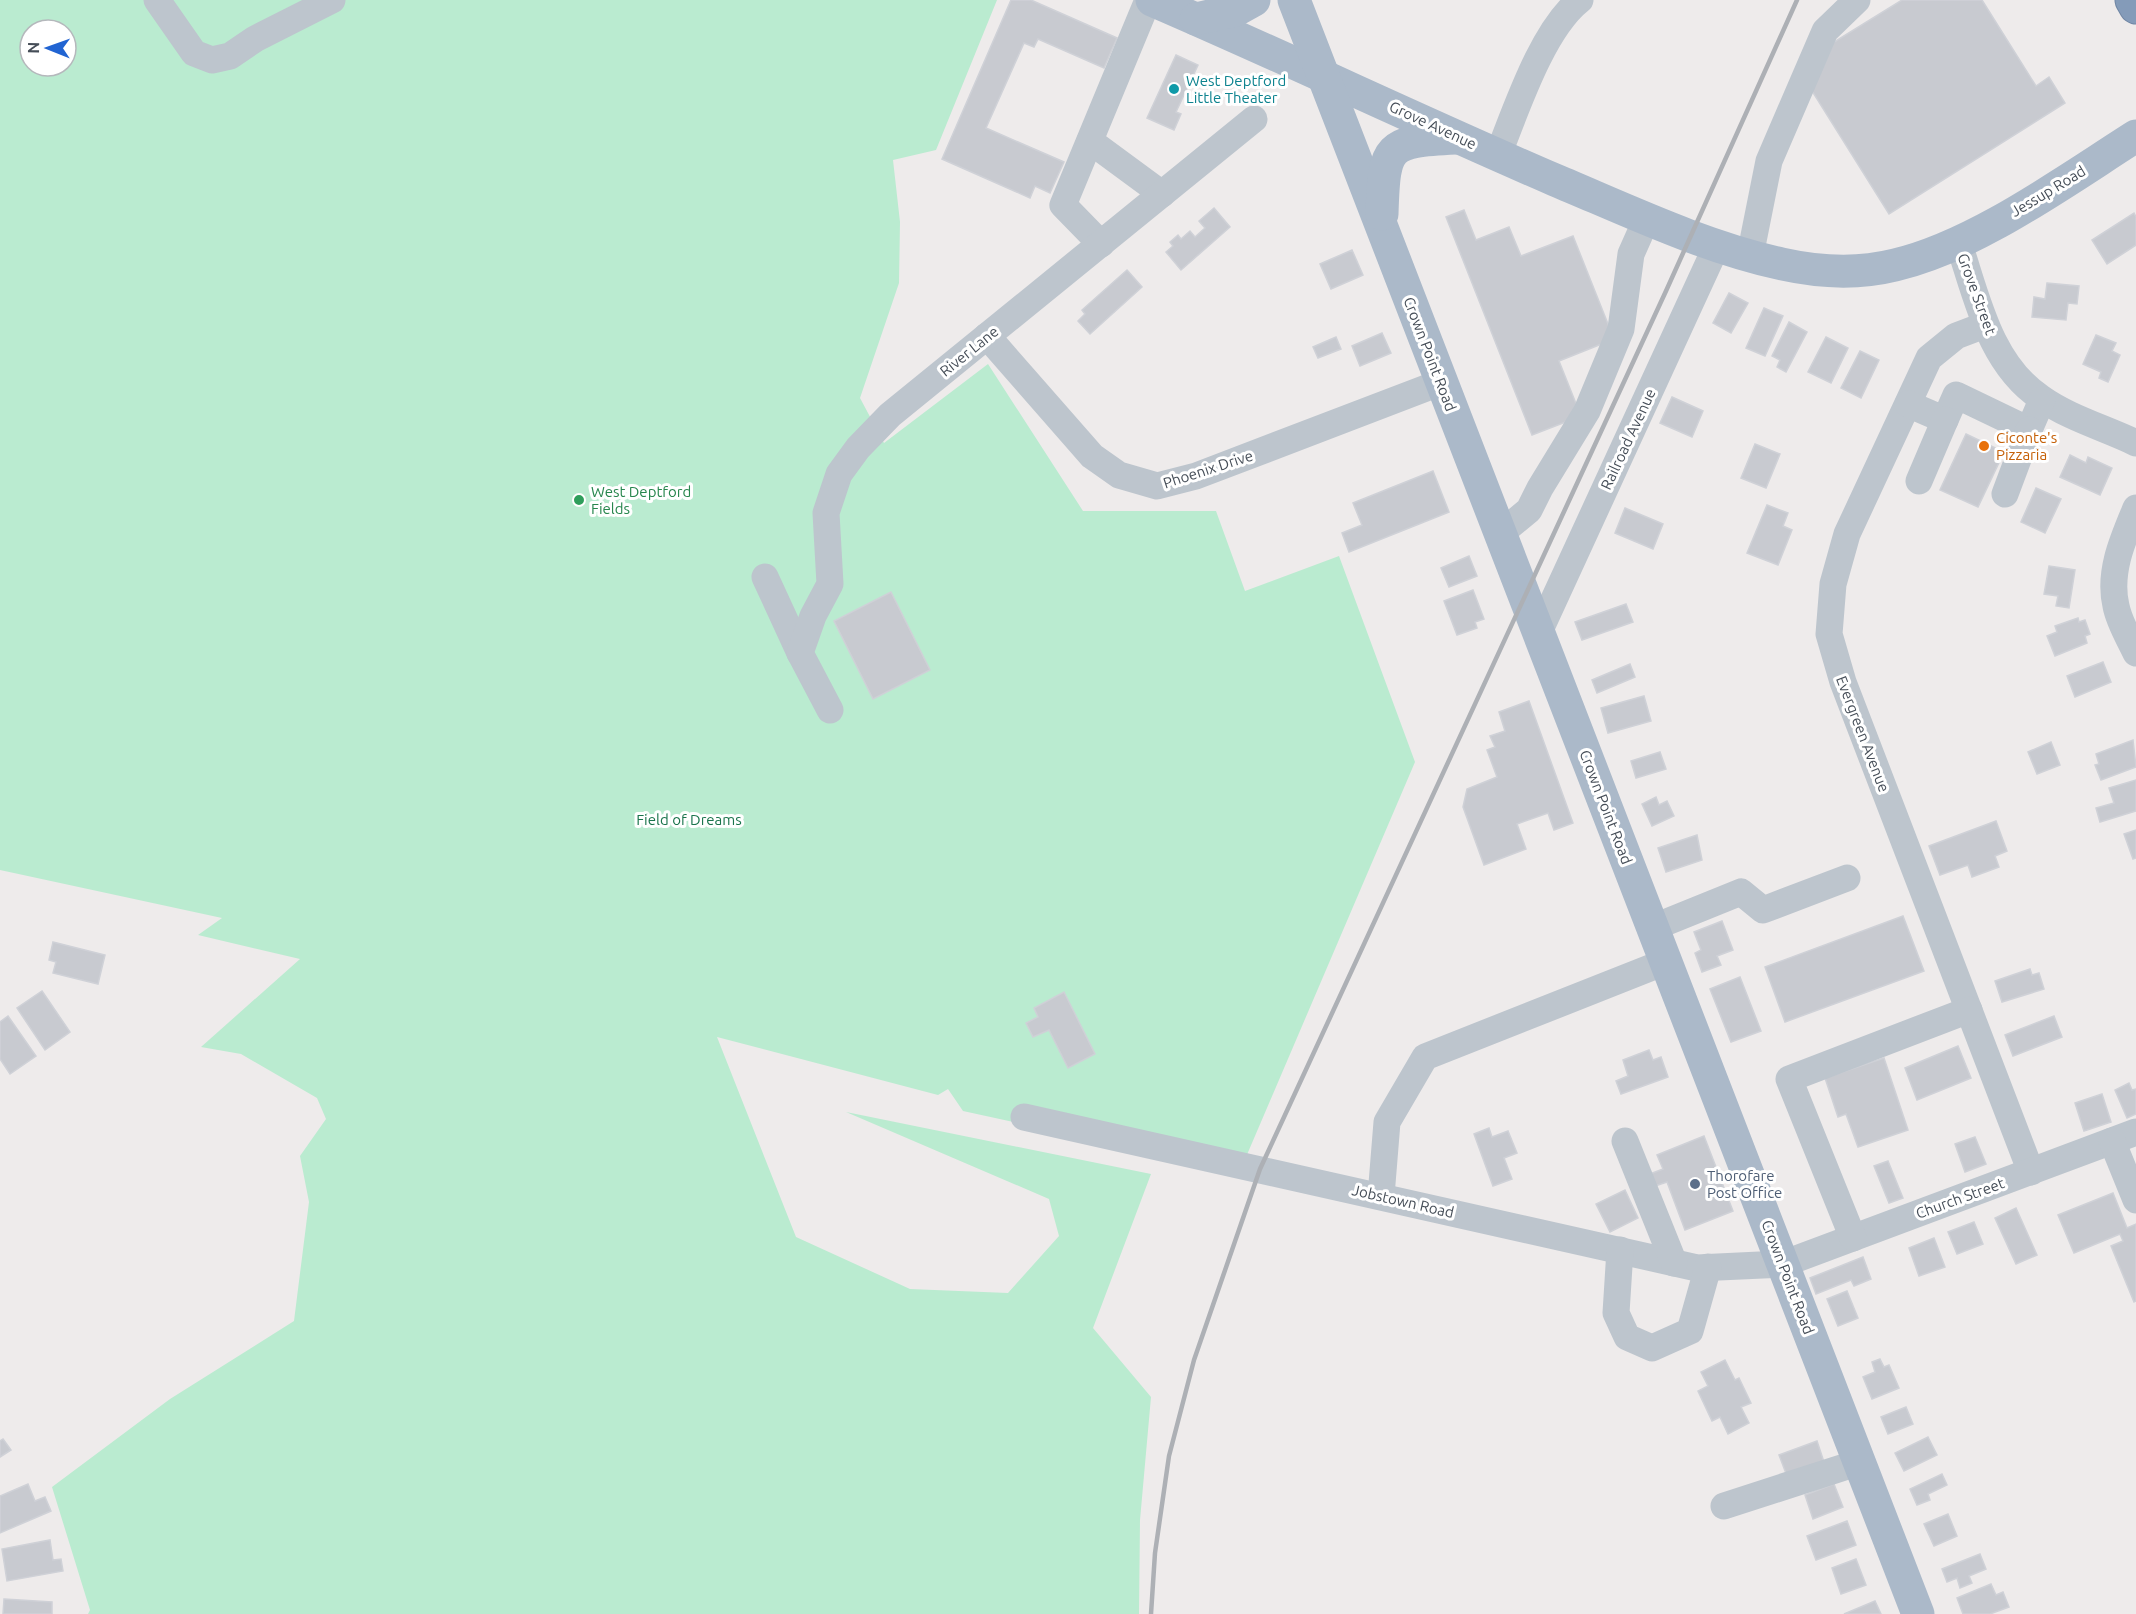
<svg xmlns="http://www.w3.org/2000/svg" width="2136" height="1614" viewBox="0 0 2136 1614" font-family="Ubuntu,sans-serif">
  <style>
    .green { fill: #baebd0; fill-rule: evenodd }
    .building { fill: #c8cad0; stroke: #cfd1d7; stroke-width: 1.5 }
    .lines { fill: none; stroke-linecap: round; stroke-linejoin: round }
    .highway-casing { stroke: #7086a4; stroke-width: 35 }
    .minor { stroke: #bdc5cd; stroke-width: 27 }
    .major { stroke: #abb9c9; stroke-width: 33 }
    .highway { stroke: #849bb9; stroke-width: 33 }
    .rail { stroke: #adb0b5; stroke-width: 4.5 }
    .culture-dot { fill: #0f9aa8; stroke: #fff; stroke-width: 2 }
    .food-dot { fill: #e8710a; stroke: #fff; stroke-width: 2 }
    .leisure-dot { fill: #2e9e5b; stroke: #fff; stroke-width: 2 }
    .service-dot { fill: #5c6f8a; stroke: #fff; stroke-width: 2 }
    .labels { text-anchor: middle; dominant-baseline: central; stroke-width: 6; stroke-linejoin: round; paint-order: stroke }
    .culture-label { font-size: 15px; fill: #0d838f; stroke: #fff; text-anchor: start }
    .street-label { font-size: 15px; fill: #454d57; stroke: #fff }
    .food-label { font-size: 15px; fill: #c56008; stroke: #fff; text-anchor: start }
    .leisure-label { font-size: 15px; fill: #27864d; stroke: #fff; text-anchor: start }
    .park-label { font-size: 15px; fill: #1a744c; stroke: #fff }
    .service-label { font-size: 15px; fill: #4e5e75; stroke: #fff; text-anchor: start }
  </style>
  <rect width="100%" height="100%" fill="#eeebeb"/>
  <path class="green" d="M0,0h997l-61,150 -43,10 7,62 -1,61 -39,115 24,45 104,-79 95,147h133l29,80 94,-35 76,206 -175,409 -277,-60 -15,-22 -10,6 -221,-58 79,200 114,52 98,4 51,-57 -10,-37 -203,-87 305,62 -58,154 58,69 -11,123 -1,94h-1051l2,-4 -38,-123 118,-88 124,-78 15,-119 -9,-46 26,-37 -9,-21 -76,-44 -40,-7 99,-88 -102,-24 24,-17 -222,-48zM30,30h36v36h-36z"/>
  <g class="building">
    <polygon points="1011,0 1031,0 1117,38 1104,68 1038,39 1034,47 1024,43 986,128 1064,162 1050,193 1035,186 1030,198 942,159"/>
    <polygon points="1902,0 1982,0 2036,86 2049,77 2065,103 1889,214 1812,91 1834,42"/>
    <polygon points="1176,55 1198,65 1176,112 1181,114 1174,130 1147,118"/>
    <polygon points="1214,208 1230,227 1181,270 1166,252 1173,246 1170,242 1178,235 1181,239 1190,231 1195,237 1205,228 1199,221"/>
    <polygon points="1464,210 1476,240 1509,227 1521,256 1573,236 1614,339 1559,361 1581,416 1532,435 1446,217"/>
    <polygon points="2134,213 2136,217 2136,245 2107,264 2092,240"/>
    <polygon points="1352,250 1363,275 1331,289 1320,264"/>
    <polygon points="1127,270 1142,287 1090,334 1078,321 1085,314 1082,310"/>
    <polygon points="2047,283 2079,286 2077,304 2068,303 2066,320 2032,317 2034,297 2045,299"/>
    <polygon points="1729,293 1748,303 1731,333 1713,323"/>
    <polygon points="1764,308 1783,316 1765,356 1746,348"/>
    <polygon points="1789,322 1807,332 1786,372 1777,367 1780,360 1772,356"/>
    <polygon points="1382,333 1391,353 1360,366 1352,346"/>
    <polygon points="2096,335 2116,343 2112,351 2120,355 2108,382 2099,378 2101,372 2083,364"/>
    <polygon points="1336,337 1341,349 1318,358 1313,347"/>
    <polygon points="1826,337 1848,348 1831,383 1808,372"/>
    <polygon points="1860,351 1879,360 1861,398 1841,388"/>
    <polygon points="1672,397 1703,411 1692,437 1660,423"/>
    <polygon points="1966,434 2004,452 1978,507 1940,490"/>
    <polygon points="1755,444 1780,454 1766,488 1741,478"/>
    <polygon points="2070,455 2086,463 2088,457 2112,468 2100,495 2060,477"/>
    <polygon points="1433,471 1449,512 1349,552 1342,533 1362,525 1353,503"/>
    <polygon points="2036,488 2061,499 2045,533 2021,522"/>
    <polygon points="1767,505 1788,513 1783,526 1792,530 1778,565 1747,553"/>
    <polygon points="1625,508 1663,524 1653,549 1615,533"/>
    <polygon points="1469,556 1477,576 1449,587 1441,568"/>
    <polygon points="2049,566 2075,570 2069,608 2056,606 2058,596 2044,594"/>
    <polygon points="1473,590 1484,619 1475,622 1477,628 1457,635 1444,601"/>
    <polygon points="891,592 930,670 873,699 834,621"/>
    <polygon points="1626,604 1633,622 1582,640 1575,622"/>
    <polygon points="2078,618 2079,622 2085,620 2090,634 2085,636 2087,643 2055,656 2047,636 2057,632 2055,626"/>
    <polygon points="2103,662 2111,682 2075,697 2067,676"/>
    <polygon points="1630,664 1635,677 1597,693 1592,680"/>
    <polygon points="1644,696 1651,721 1608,733 1601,708"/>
    <polygon points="1529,701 1573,823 1554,830 1548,813 1517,824 1526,849 1484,865 1463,807 1467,789 1497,777 1487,750 1495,747 1490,736 1505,731 1499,712"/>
    <polygon points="2133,740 2136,767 2101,780 2095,765 2099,764 2096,754"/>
    <polygon points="2051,742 2060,765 2037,774 2028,752"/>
    <polygon points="1660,752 1666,769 1636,778 1631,761"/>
    <polygon points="2136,780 2136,811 2100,822 2096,808 2114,803 2109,788"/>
    <polygon points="1656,797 1659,805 1667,801 1674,816 1652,826 1642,804"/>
    <polygon points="1996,821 2007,851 1995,856 1999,867 1972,877 1968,865 1940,875 1929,846"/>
    <polygon points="2136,830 2136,858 2133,859 2124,834"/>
    <polygon points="1697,835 1702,860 1666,872 1658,848"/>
    <polygon points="1903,916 1924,971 1785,1022 1765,967"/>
    <polygon points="1722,921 1733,950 1717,956 1721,965 1702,972 1695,953 1701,950 1694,932"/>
    <polygon points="53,942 105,955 98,984 53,973 56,962 49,960"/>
    <polygon points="2030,969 2032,975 2039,973 2044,989 2002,1002 1995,981"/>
    <polygon points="1740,977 1761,1031 1731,1042 1710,989"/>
    <polygon points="42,991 70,1032 45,1050 17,1008"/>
    <polygon points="1064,992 1095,1054 1068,1068 1049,1030 1033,1037 1026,1023 1038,1017 1034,1008"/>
    <polygon points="8,1016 36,1056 10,1074 0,1059 0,1022"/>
    <polygon points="2054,1016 2062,1037 2013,1056 2005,1035"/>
    <polygon points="1958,1046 1971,1078 1917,1100 1905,1068"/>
    <polygon points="1649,1050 1653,1060 1661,1057 1668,1077 1621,1094 1616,1081 1628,1076 1623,1060"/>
    <polygon points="1884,1058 1908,1130 1858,1147 1846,1114 1838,1117 1825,1078"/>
    <polygon points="2129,1083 2132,1090 2136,1089 2136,1114 2127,1118 2115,1090"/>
    <polygon points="2102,1094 2111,1122 2084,1131 2075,1103"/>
    <polygon points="1489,1128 1492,1137 1508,1131 1517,1153 1504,1158 1512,1179 1493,1186 1474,1134"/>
    <polygon points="1704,1136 1733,1211 1685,1230 1667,1182 1655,1186 1650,1174 1663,1169 1657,1155"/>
    <polygon points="1975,1137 1986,1164 1965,1172 1955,1144"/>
    <polygon points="1888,1161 1903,1198 1889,1203 1874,1166"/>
    <polygon points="1625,1190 1638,1218 1610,1232 1596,1204"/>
    <polygon points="2113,1193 2127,1228 2136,1224 2136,1301 2134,1302 2111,1246 2123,1241 2120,1234 2074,1253 2058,1215"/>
    <polygon points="2016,1208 2037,1255 2016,1264 1995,1218"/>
    <polygon points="1974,1222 1983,1244 1957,1254 1948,1232"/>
    <polygon points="1934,1238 1945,1267 1919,1276 1909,1248"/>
    <polygon points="1863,1257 1871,1279 1854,1286 1851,1280 1816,1294 1810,1278"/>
    <polygon points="1847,1291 1858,1318 1838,1326 1827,1299"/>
    <polygon points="1880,1359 1884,1367 1889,1365 1899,1388 1872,1399 1863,1377 1875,1372 1872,1362"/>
    <polygon points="1725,1360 1735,1380 1739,1378 1751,1403 1741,1407 1749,1423 1728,1434 1720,1417 1712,1421 1698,1391 1708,1386 1701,1372"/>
    <polygon points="1906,1407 1913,1424 1888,1434 1881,1417"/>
    <polygon points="1928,1437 1937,1455 1904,1471 1895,1453"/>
    <polygon points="3,1439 11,1450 0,1457 0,1441"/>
    <polygon points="1817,1441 1824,1462 1787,1476 1779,1455"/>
    <polygon points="1942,1474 1947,1485 1928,1494 1930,1500 1917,1505 1910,1489"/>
    <polygon points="28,1484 35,1501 45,1497 51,1511 0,1533 0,1496"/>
    <polygon points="1834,1484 1843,1507 1813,1519 1805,1495"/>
    <polygon points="1948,1514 1957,1536 1934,1546 1924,1524"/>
    <polygon points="1847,1521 1856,1545 1816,1560 1807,1536"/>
    <polygon points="50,1540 53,1560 61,1559 63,1571 7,1581 2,1549"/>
    <polygon points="1980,1554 1986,1569 1969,1576 1972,1583 1960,1588 1957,1578 1947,1582 1942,1569"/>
    <polygon points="1856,1559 1866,1585 1841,1594 1832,1568"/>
    <polygon points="1991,1584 1996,1595 2003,1592 2009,1607 1990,1614 1963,1614 1957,1598"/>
    <polygon points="4,1599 52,1602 52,1614 3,1614"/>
    <polygon points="1875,1601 1881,1614 1844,1614"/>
  </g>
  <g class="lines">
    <g class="highway-casing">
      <polyline id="highway" points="2132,0 2136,7"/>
    </g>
    <g class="minor">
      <polyline points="157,0 194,53 212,60 230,56 255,39 332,0"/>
      <polyline points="1090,141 1162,194"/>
      <path d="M1498,155c18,-45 44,-125 82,-155"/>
      <polyline points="1101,244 1063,205 1148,0"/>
      <path d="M1959,244c18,54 31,120 82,154 28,20 64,30 95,45"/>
      <polyline points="1750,256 1769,161 1825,31 1857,0"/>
      <polyline points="1985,325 1956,336 1929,358 1847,534 1833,584 1829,634 1843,682 2031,1172"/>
      <polyline points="987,336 1092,456 1119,475 1157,486 1196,476 1442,382"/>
      <polyline points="1908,404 1945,420 1956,395 2029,430 2042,400"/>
      <polyline points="1919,481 1945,420"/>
      <polyline points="2005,494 2029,430"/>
      <path d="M2136,508c-13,31 -28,64 -20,98 3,16 13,32 20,47"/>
      <polyline points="1500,534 1529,510 1540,488 1587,411 1621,329 1631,254 1647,218"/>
      <polyline points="765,577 800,653"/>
      <polyline points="1539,632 1717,245"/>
      <polyline points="830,710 800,653 813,616 830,584 826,513 839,474 858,448 890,415 1254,119"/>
      <polyline points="1652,928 1741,892 1763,910 1847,878"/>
      <polyline points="1024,1117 1697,1268 1783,1264 2136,1132"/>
      <polyline points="1625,1141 1674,1263"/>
      <polyline points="2112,1141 2136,1200"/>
      <polyline points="1381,1196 1387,1122 1425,1057 1665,962"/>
      <polyline points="1853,1238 1789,1079 1969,1010"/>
      <polyline points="1620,1250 1616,1313 1627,1337 1652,1348 1690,1331 1708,1267"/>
      <polyline points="1724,1506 1860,1462"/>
    </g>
    <g class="major">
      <path d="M1152,0c135,58 268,122 403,180 74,31 149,67 227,84 36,8 77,10 113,1 81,-19 170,-84 241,-129"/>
      <polyline points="1294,0 1918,1614"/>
      <polyline points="1196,19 1236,10 1254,0"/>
      <path d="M1382,214c2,-69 5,-73 74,-76"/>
    </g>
    <use href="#highway" class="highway"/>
    <polyline class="rail" points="1151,1614 1155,1553 1169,1456 1194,1360 1260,1169 1666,291 1797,0"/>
  </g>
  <circle class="culture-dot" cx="1174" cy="89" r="6"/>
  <circle class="food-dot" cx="1984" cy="446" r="6"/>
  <circle class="leisure-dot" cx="579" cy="500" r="6"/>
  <circle class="service-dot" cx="1695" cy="1184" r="6"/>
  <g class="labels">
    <g class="culture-label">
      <text x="1186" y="80">West Deptford<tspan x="1186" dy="17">Little Theater</tspan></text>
    </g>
    <g class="street-label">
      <text transform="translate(1433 125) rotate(25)">Grove Avenue</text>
      <text transform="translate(2048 191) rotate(-31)">Jessup Road</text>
      <text transform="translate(1977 294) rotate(70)">Grove Street</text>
      <text transform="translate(969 351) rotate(-39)">River Lane</text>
      <text transform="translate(1430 354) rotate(69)">Crown Point Road</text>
      <text transform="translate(1628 439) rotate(-65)">Railroad Avenue</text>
      <text transform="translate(1208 469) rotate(-18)">Phoenix Drive</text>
      <text transform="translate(1863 734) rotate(69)">Evergreen Avenue</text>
      <text transform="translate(1606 807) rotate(69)">Crown Point Road</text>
      <text transform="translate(1960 1198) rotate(-20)">Church Street</text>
      <text transform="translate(1403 1201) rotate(13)">Jobstown Road</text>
      <text transform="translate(1788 1277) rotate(69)">Crown Point Road</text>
    </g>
    <g class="food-label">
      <text x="1996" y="437">Ciconte's<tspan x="1996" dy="17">Pizzaria</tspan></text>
    </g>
    <g class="leisure-label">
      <text x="591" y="491">West Deptford<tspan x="591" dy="17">Fields</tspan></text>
    </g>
    <g class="park-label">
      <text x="689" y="819">Field of Dreams</text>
    </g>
    <g class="service-label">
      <text x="1707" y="1175">Thorofare<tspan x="1707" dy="17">Post Office</tspan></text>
    </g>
  </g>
  <g transform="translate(48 48) rotate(271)"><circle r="28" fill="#ffffff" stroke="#b5b8bc" stroke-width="1.5"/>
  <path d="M0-4.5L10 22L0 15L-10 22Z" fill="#2164d2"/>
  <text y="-9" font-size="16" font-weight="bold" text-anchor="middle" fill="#454d57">N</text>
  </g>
</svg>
